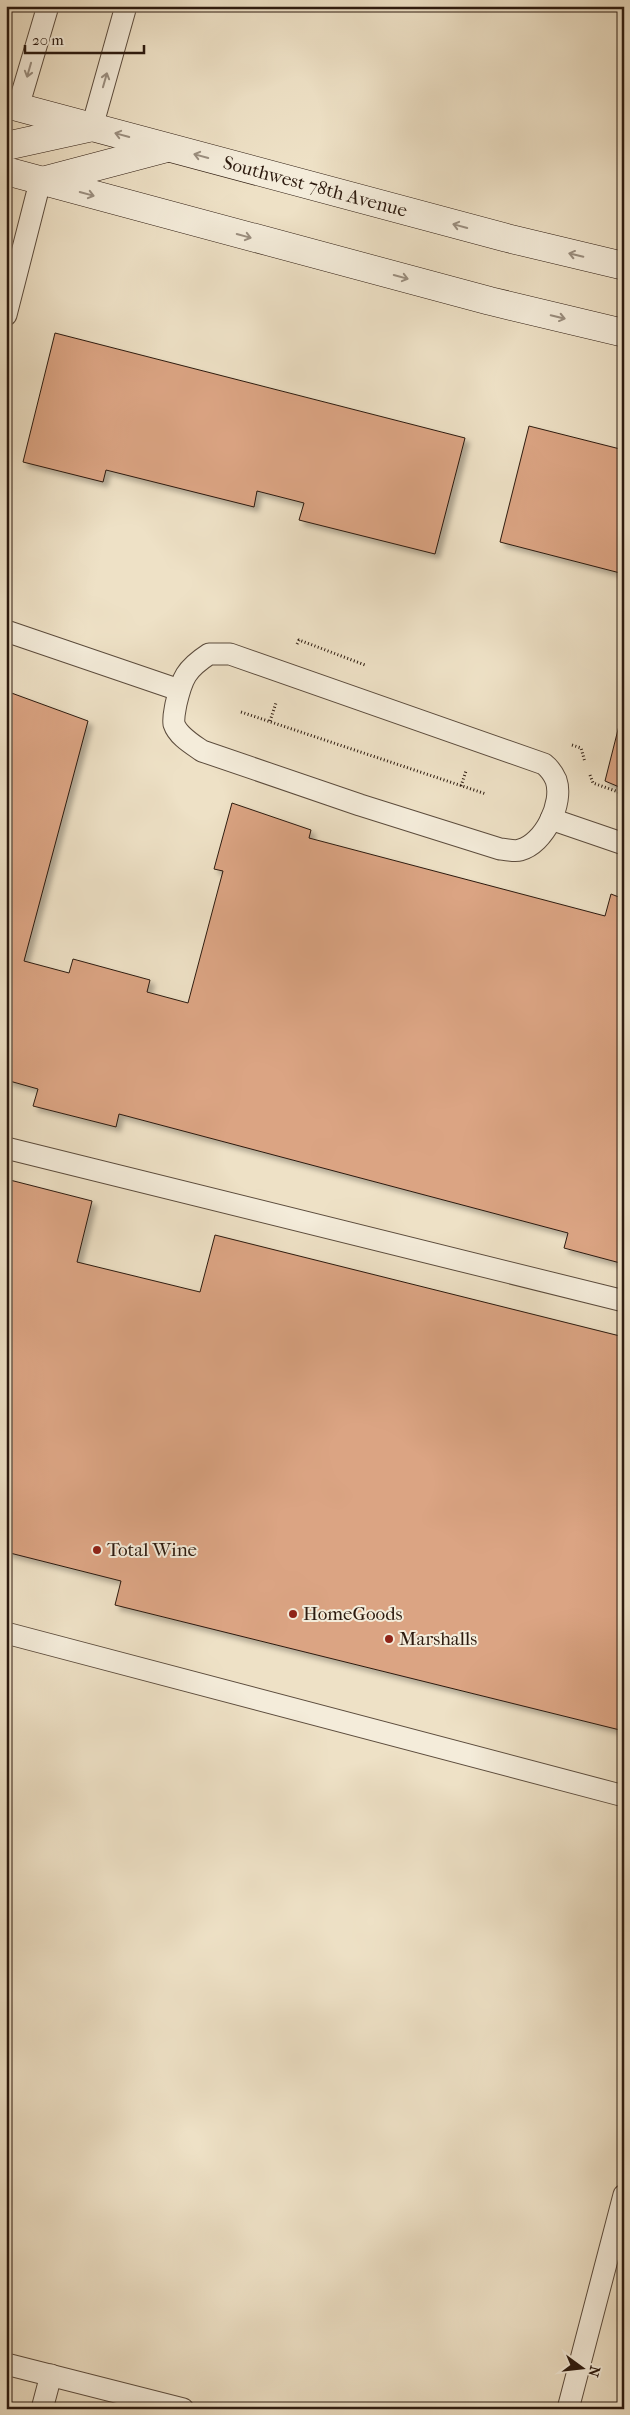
<svg xmlns="http://www.w3.org/2000/svg" width="630" height="2415" viewBox="0 0 630 2415" font-family="'IM FELL French Canon',serif">
  <style>
    .building { fill: #dba483; stroke: #2c1a0f; filter: url(#shadow) }
    .lines { fill: none; stroke-linecap: round; stroke-linejoin: round }
    .lane-casing { stroke: #5c4c3d; stroke-width: 23 }
    .secondary-casing { stroke: #2c1a0f; stroke-width: 29 }
    .path { stroke: #2c1a0f; stroke-width: 3; stroke-dasharray: 1 2.5; stroke-linecap: butt }
    .lane { stroke: #f4ecda; stroke-width: 21 }
    .secondary { stroke: #f4ecda; stroke-width: 28 }
    .oneway { stroke: #9a8e7f }
    .poi-dot { fill: #8f2418; stroke: #f4ecda; stroke-width: 2 }
    .labels { text-anchor: middle; dominant-baseline: central; stroke-width: 4; stroke-linejoin: round; paint-order: stroke }
    .street-label { font-size: 19px; fill: #2c1a0f; stroke: #f4ecda }
    .poi-label { font-size: 19px; fill: #2c1a0f; stroke: #f4ecda; text-anchor: start }
  </style>
  <defs>
    <filter id="shadow"><feDropShadow dx="4.5" dy="4.5" stdDeviation="2.5" flood-color="#0004"/></filter>
  </defs>
  <rect width="100%" height="100%" fill="#eee1c6"/>
  <filter id="stains"><feTurbulence type="fractalNoise" baseFrequency=".004" numOctaves="4"/><feColorMatrix values="0 0 0 0 .2 0 0 0 0 .09 0 0 0 0 .02 0 0 0 .5 -.17"/></filter>
  <radialGradient id="worn" r=".72"><stop offset=".6" stop-color="#630" stop-opacity="0"/><stop offset="1" stop-color="#630" stop-opacity=".3"/></radialGradient>
  <g class="building">
    <polygon points="55,333 465,438 435,554 299,520 304,503 257,491 254,507 106,470 103,482 23,462"/>
    <polygon points="529,426 624,450 624,574 500,542"/>
    <polygon points="6,691 88,721 24,961 69,973 73,959 150,980 147,992 188,1003 223,871 214,869 232,803 311,830 309,838 605,916 611,894 624,899 624,1264 564,1248 568,1233 119,1114 116,1127 33,1106 38,1089 6,1080"/>
    <polygon points="624,706 624,789 605,781"/>
    <polygon points="6,1179 92,1201 77,1262 200,1292 215,1235 624,1337 624,1731 115,1605 121,1581 6,1552"/>
  </g>
  <g class="lines">
    <g class="lane-casing">
      <g id="lane">
        <polyline points="18,107 48,6"/>
        <polyline points="92,127 126,6"/>
        <polyline points="6,315 40,182"/>
        <polyline points="6,631 179,690"/>
        <path d="M209,654h21l314,110c5,4 9,9 12,16 8,23 -12,64 -36,70 -6,2 -14,-1 -20,-1l-140,-44 -158,-54c-10,-7 -24,-15 -28,-27 -1,-7 1,-14 2,-20 6,-26 10,-35 33,-50z"/>
        <polyline points="551,819 624,844"/>
        <polyline points="6,1148 624,1301"/>
        <polyline points="6,1633 624,1796"/>
        <polyline points="6,2364 183,2409"/>
        <polyline points="42,2409 51,2375"/>
        <polyline points="568,2409 624,2195"/>
      </g>
    </g>
    <g class="secondary-casing">
      <g id="secondary">
        <path id="s1" d="M6,104l501,134 117,28"/>
        <polyline points="6,146 88,128"/>
        <polyline points="6,171 490,301 624,333"/>
        <polyline points="42,181 167,148"/>
      </g>
    </g>
    <g class="path">
      <polyline points="297,644 299,640 365,665"/>
      <polyline points="241,712 486,794"/>
      <polyline points="270,721 276,703"/>
      <polyline points="572,745 581,748 585,762"/>
      <polyline points="590,775 593,783 624,794"/>
      <polyline points="461,786 466,771"/>
    </g>
    <use href="#lane" class="lane"/>
    <use href="#secondary" class="secondary"/>
  </g>
  <defs><path id="oneway-shaft" d="M-6 0H5M1.5-3L5.5 0L1.5 3" fill="none" stroke-width="1.6" stroke-linecap="round" stroke-linejoin="round" transform="scale(1.25)"/></defs>
  <g class="oneway">
    <use href="#oneway-shaft" transform="translate(29 70) rotate(106)"/>
    <use href="#oneway-shaft" transform="translate(105 80) rotate(-74)"/>
    <use href="#oneway-shaft" transform="translate(122 135) rotate(-165)"/>
    <use href="#oneway-shaft" transform="translate(201 156) rotate(-165)"/>
    <use href="#oneway-shaft" transform="translate(87 194) rotate(15)"/>
    <use href="#oneway-shaft" transform="translate(460 226) rotate(-165)"/>
    <use href="#oneway-shaft" transform="translate(244 236) rotate(15)"/>
    <use href="#oneway-shaft" transform="translate(576 255) rotate(-167)"/>
    <use href="#oneway-shaft" transform="translate(401 277) rotate(15)"/>
    <use href="#oneway-shaft" transform="translate(558 317) rotate(13)"/>
  </g>
  <g class="poi-dot">
    <circle cx="97" cy="1550" r="5"/>
    <circle cx="293" cy="1614" r="5"/>
    <circle cx="389" cy="1639" r="5"/>
  </g>
  <g class="labels">
    <g class="street-label">
      <text stroke="none"><textPath href="#s1" startOffset="320">Southwest 78th Avenue</textPath></text>
    </g>
    <g class="poi-label">
      <text x="107" y="1550">Total Wine</text>
      <text x="303" y="1614">HomeGoods</text>
      <text x="399" y="1639">Marshalls</text>
    </g>
  </g>
  <rect width="630" height="2415" fill="none" stroke="#eee1c6" stroke-width="25"/>
  <rect x="8" y="8" width="615" height="2400" fill="none" stroke="#2c1a0f" stroke-width="2.5"/>
  <rect x="12" y="12" width="605" height="2390" fill="none" stroke="#2c1a0f"/>
  <g transform="translate(582 2368) rotate(105)" stroke="#f4ecda" stroke-width="4" paint-order="stroke">
  <path d="M0-4L9 19L0 12L-9 19Z" fill="#2c1a0f"/>
  <text y="-8" font-size="14" font-weight="bold" text-anchor="middle" fill="#2c1a0f">N</text>
  </g>
  <path d="M25 45v8h119v-8" fill="none" stroke="#2c1a0f" stroke-width="2.5"/>
  <text x="32" y="45" font-size="15" fill="#2c1a0f" stroke="#f4ecda" stroke-width="4" paint-order="stroke">20 m</text>
  <rect width="100%" height="100%" filter="url(#stains)"/>
  <rect width="100%" height="100%" fill="url(#worn)"/>
</svg>
